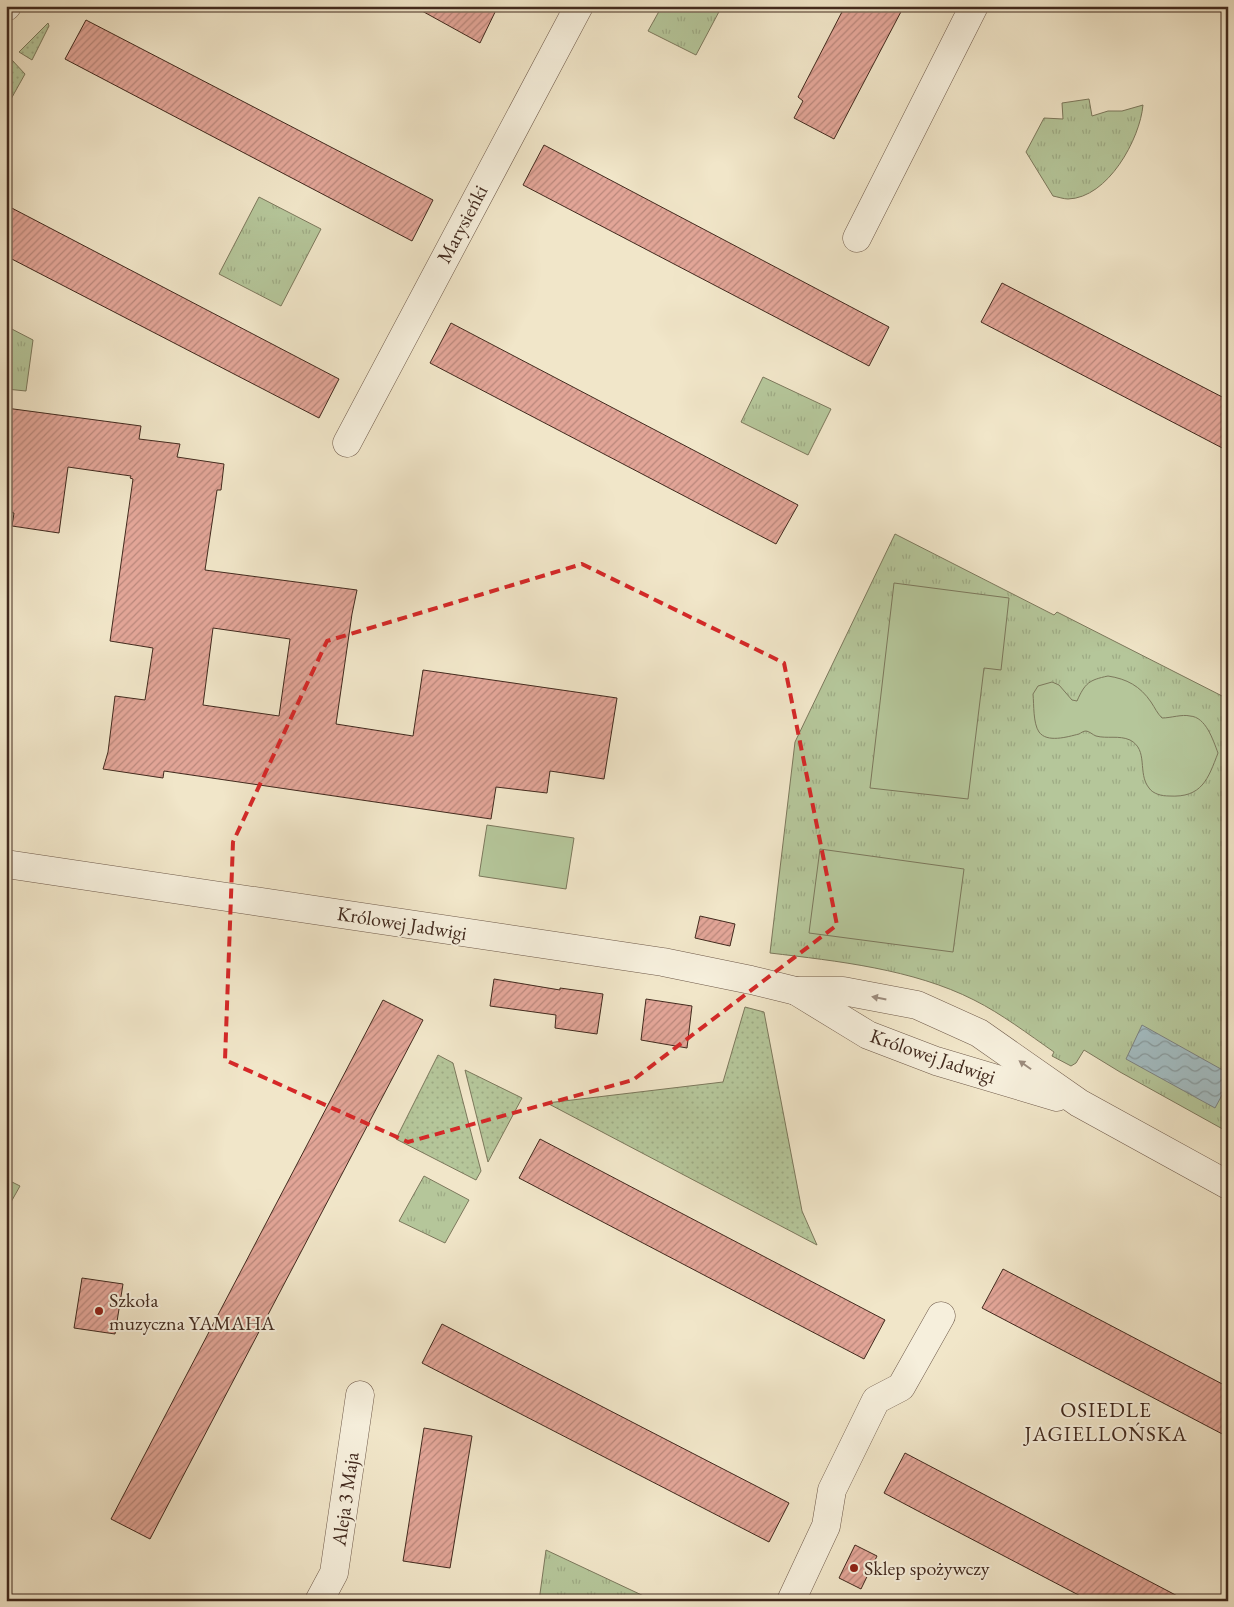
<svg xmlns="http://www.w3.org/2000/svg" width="1234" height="1607" viewBox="0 0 1234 1607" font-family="'EB Garamond',serif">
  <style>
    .grass { fill: url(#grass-dots); stroke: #7c785c }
    .park { fill: url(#park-tufts); stroke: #7c785c }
    .garden { fill: #b5c69a; stroke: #7c785c }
    .water { fill: url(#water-waves); stroke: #7c8280 }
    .building { fill: url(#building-hatch); stroke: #422a1e; fill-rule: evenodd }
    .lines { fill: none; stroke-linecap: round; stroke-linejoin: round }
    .minor-casing { stroke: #6e5949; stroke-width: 29 }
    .tertiary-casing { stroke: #6e5949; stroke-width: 29 }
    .minor { stroke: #f6efdc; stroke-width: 28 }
    .tertiary { stroke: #f6efdc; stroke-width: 28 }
    .oneway { fill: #9c8c7d }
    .marked { fill: none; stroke: #d62828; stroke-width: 4; stroke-dasharray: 10 6; stroke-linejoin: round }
    .poi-dot { fill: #8f2418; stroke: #f6efdc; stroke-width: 2 }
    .labels { text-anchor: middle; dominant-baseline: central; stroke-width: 4; stroke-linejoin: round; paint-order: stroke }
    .street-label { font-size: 20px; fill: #422a1e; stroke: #f6efdc }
    .poi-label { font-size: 20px; fill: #422a1e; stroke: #f6efdc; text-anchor: start }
    .neighbourhood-label { font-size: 21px; letter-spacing: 1px; fill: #422a1e; stroke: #f6efdc }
  </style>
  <defs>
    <pattern id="grass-dots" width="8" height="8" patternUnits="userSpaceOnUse" patternTransform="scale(1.25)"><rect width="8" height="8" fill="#b5c69a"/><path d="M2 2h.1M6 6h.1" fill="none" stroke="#9daa84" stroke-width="1.8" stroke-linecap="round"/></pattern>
    <pattern id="park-tufts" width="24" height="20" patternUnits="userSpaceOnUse" patternTransform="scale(1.25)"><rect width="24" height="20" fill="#b5c69a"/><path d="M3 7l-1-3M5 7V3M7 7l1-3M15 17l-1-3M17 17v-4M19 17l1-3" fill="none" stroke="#9daa84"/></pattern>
    <pattern id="water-waves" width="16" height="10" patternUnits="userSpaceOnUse" patternTransform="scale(1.25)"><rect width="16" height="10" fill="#a2bcc2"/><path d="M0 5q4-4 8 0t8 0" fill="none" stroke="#86999d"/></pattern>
    <pattern id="building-hatch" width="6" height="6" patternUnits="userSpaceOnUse" patternTransform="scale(1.25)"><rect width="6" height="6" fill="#e2a597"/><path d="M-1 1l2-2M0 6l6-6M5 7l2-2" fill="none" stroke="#b9877b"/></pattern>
  </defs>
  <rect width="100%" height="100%" fill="#f1e6c9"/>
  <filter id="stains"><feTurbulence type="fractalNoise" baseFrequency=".004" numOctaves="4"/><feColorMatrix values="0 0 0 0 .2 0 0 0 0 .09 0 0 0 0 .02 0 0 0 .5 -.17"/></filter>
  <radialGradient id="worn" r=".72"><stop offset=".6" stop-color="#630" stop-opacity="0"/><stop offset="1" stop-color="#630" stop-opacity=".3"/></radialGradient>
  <g class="grass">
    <polygon points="48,23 49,26 32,60 19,52"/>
    <polygon points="12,60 25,74 6,108 6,65"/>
    <polygon points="745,1007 764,1012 802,1211 817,1245 547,1103 723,1082"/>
    <polygon points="438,1055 453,1063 481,1171 476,1180 396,1139"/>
    <polygon points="465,1070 522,1098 488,1162"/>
  </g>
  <g class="park">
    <polygon points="662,6 722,6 696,55 648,31"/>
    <path d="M1089,99l3,17 16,-5h14l21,-6c-3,34 -35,93 -75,94 -4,0 -10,-2 -15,-3l-27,-44 18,-34 19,1 -1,-16z"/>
    <polygon points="259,197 321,229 281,306 219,274"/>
    <polygon points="6,326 33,340 26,391 6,389"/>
    <polygon points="763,377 831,409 808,455 741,422"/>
    <path d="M895,534l159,81 3,-3 171,87v433l-108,-60 -36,-22 -8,13 -5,3 -19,-10 2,-4c-26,-18 -52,-38 -80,-52 -61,-31 -137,-39 -204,-47l25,-211z"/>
    <polygon points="424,1176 469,1200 445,1243 399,1221"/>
    <polygon points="6,1179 20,1186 6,1211"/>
    <polygon points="546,1550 648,1598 646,1601 539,1601"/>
  </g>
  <g class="garden">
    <polygon points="894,583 1009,598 1001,670 984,668 968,799 870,788"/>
    <path d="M1108,676c19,3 32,10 43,26 4,6 6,11 11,16 9,0 20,-4 28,-2 16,1 23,24 28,37 -10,26 -16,45 -49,43 -7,0 -16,-2 -20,-8 -12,-15 0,-38 -19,-48 -11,-5 -23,-1 -34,-4 -3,-1 -7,-5 -10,-5 -3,0 -5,2 -7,3 -12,3 -32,9 -40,-2 -6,-9 -5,-27 -6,-38l5,-8 14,-4 7,3 13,15 5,1c8,-18 12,-21 31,-25z"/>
    <polygon points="487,825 574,838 566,889 479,876"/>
    <polygon points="820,849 964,869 953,952 809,933"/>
  </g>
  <polygon class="water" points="1142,1025 1228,1073 1228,1084 1215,1108 1126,1059"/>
  <g class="building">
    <polygon points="413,6 498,6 480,43"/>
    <polygon points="845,6 904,6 834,139 794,118 803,101 798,97"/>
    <polygon points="86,20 433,200 412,241 65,59"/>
    <polygon points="544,145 889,327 869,366 523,185"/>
    <polygon points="6,205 339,379 319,418 6,256"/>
    <polygon points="1002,283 1228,400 1228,451 981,322"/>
    <polygon points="451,323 798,505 776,544 430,363"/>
    <path d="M6,408l135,18 -2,13 41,5 -3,13 47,7 -3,26h-4l-12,80 152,20 -5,24 -16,110 77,12 10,-66 194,28 -13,81 -54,-8 -3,22 -51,-6 -5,32 -327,-48 -1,7 -60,-9 5,-17 7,-56 30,4 8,-52 -43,-7 23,-162 -3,-1 1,-2 -63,-9 -9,66 -47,-7 2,-13 -8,-1zM213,628l77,11 -11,77 -76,-11z"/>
    <polygon points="700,916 735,924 730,946 695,938"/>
    <polygon points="494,979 560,990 560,988 603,994 597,1034 555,1028 556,1015 490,1006"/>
    <polygon points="646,999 692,1006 687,1048 641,1040"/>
    <polygon points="383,1000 423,1020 150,1539 111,1519"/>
    <polygon points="540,1139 885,1320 864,1359 519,1178"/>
    <polygon points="1003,1269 1228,1387 1228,1437 982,1308"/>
    <polygon points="82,1278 123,1284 115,1334 74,1328"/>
    <polygon points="442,1324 789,1503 769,1542 422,1363"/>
    <polygon points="424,1428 472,1436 450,1568 403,1561"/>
    <polygon points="905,1453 1187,1601 1090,1601 918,1511 884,1493"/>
    <polygon points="855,1545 877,1556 861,1589 839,1578"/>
  </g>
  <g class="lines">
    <g class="minor-casing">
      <g id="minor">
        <polyline points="857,238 974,6"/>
        <polyline points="347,443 579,6"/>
        <polyline points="6,864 663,962 751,980 796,991 843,991 917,1005 979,1033 1079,1103 1228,1185"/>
        <polyline points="796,991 868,1035 936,1061 1057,1097"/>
        <polyline points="319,1601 334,1573 360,1395"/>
        <polyline points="791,1601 826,1526 832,1490 876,1400 901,1387 941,1316"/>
      </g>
    </g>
    <g class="tertiary-casing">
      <polyline id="tertiary" points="6,7 7,6"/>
    </g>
    <use href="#minor" class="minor"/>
    <use href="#tertiary" class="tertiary"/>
  </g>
  <defs><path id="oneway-solid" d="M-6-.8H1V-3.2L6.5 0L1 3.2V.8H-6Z" transform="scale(1.25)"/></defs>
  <g class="oneway">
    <use href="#oneway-solid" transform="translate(879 998) rotate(-169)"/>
    <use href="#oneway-solid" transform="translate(1025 1065) rotate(-145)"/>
  </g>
  <path class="marked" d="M582,564l202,99 53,262 -204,155 -225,62 -183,-82 8,-218 94,-201z"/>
  <g class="poi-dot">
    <circle cx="99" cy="1311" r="5"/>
    <circle cx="854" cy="1568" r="5"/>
  </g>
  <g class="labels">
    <g class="street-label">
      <text transform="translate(462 224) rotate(-62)">Marysieńki</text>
      <text transform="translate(402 923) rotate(9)">Królowej Jadwigi</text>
      <text transform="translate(933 1056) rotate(19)">Królowej Jadwigi</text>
      <text transform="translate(345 1499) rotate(-82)">Aleja 3 Maja</text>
    </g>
    <g class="poi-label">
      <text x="109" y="1300">Szkoła<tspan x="109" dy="23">muzyczna YAMAHA</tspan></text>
      <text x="864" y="1568">Sklep spożywczy</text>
    </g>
    <g class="neighbourhood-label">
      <text x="1106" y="1409">OSIEDLE<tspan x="1106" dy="24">JAGIELLOŃSKA</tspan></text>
    </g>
  </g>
  <rect width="1234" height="1607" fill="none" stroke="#f1e6c9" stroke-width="25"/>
  <rect x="8" y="8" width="1219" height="1592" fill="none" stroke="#422a1e" stroke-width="2.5"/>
  <rect x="12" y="12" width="1209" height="1582" fill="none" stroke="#422a1e"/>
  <rect width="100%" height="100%" filter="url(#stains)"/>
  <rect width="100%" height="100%" fill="url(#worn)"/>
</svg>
